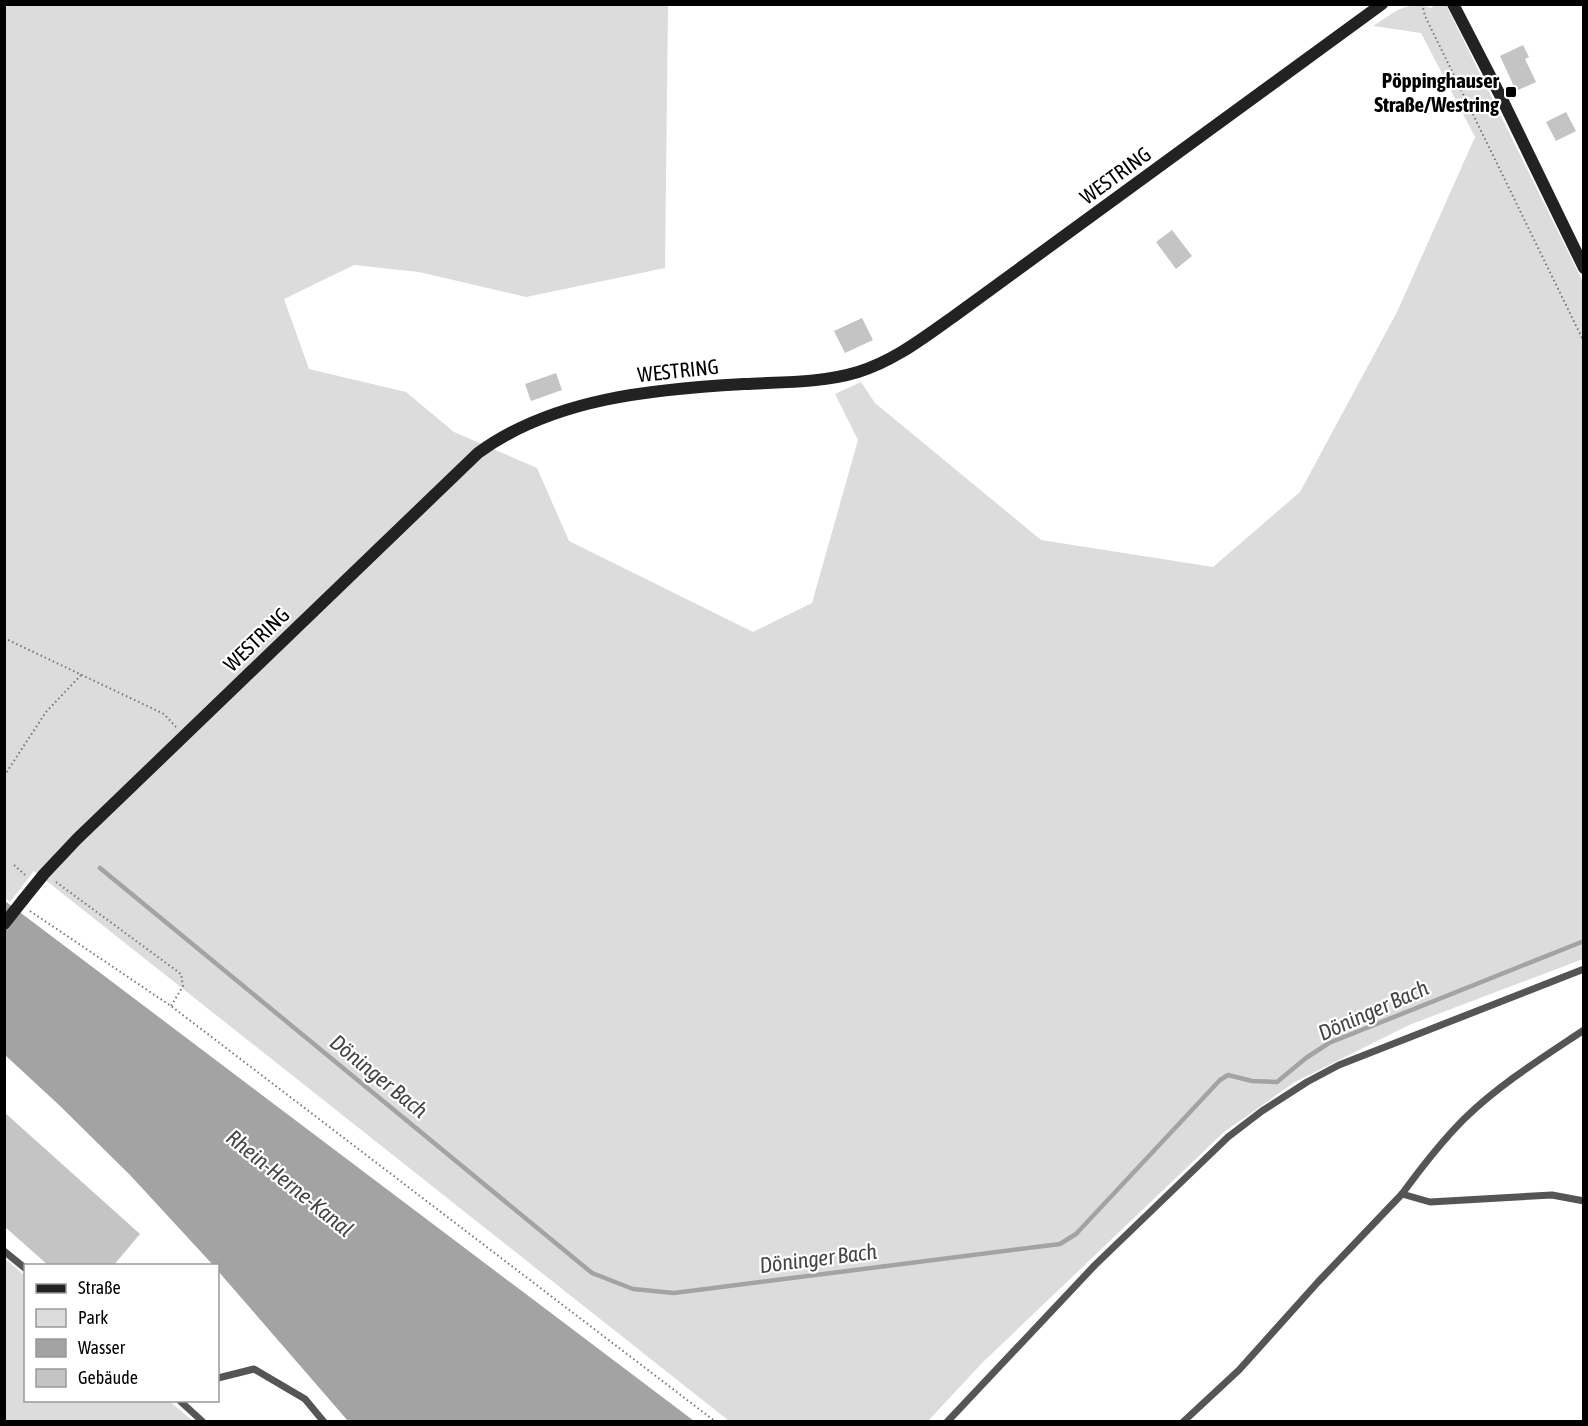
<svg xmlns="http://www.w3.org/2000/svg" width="1588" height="1426" viewBox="0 0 1588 1426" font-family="'Asap Condensed',sans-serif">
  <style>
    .green { fill: #dcdcdc }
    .water { fill: #a3a3a3 }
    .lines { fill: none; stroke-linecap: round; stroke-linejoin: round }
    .stream { stroke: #a3a3a3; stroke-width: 4.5 }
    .building { fill: #c4c4c4 }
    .path { stroke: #777; stroke-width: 2; stroke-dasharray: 1.5 3; stroke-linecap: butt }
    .lane { stroke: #555; stroke-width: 7 }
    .secondary { stroke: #222; stroke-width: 12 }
    .secondary-bridge { stroke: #222; stroke-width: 12 }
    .poi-dot { fill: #000; stroke: #fff; stroke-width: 2 }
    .labels { text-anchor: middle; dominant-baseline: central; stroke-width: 4.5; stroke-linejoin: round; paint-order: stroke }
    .poi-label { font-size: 21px; font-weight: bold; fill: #000; stroke: #fff; text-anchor: end }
    .street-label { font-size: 21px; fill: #000; stroke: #fff }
    .water-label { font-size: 22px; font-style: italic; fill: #444; stroke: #fff }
  </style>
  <rect width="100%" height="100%" fill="#fff"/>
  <g class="green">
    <path d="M4,5h664l-3,263 -139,29 -107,-25 -65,-7 -70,34 25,70 97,23 48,40 83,36 32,73 184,91 59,-29 46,-163 -23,-46 26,-12 14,21 166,137 172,27 87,-75 97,-180 78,-175 -54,-104 -48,-7c21,-13 32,-26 58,-18l4,-3h11l137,277v677l-174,66 -114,57 -71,50 -242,231 -54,58h-199l-695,-550 -24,31 -5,-4z"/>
    <polygon points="4,1258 25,1276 26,1400 169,1401 193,1421 5,1421"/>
  </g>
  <polygon class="water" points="5,901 694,1421 348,1421 218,1271 218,1266 213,1265 130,1175 59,1105 5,1055"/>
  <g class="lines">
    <polyline class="stream" points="100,868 592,1273 633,1289 674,1293 1060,1244 1076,1234 1220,1080 1228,1075 1252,1081 1277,1082 1306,1058 1329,1043 1584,941"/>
  </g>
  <g class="building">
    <polygon points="1523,45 1529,57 1525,59 1536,82 1516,91 1500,56"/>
    <polygon points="1566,112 1576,131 1556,141 1546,122"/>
    <polygon points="1172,230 1192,256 1176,269 1156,242"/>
    <polygon points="862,318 873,340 845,353 834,331"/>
    <polygon points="556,373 562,390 531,401 525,384"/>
    <polygon points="4,1112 140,1234 113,1266 49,1266 4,1226"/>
  </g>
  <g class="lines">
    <g class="path">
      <polyline points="1422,4 1425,16 1584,342"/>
      <polyline points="4,638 164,714 176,727"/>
      <polyline points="4,776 46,712 82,674"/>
      <polyline points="14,865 25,875"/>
      <polyline points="56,882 181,974 183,986 171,1006"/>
      <polyline points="30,911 171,1006 716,1422"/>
    </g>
    <g class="lane">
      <path d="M1584,1030c-42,28 -84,54 -120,89 -23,23 -43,49 -62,75l28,8 122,-7 32,6"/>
      <polyline points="4,1251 26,1269"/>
      <polyline points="218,1378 254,1369 305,1399 324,1422"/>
      <polyline points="179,1400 203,1422"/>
      <polyline points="947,1422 1095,1265 1228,1137 1262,1111 1307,1082 1339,1065 1584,969"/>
      <polyline points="1183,1422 1239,1370 1318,1282 1402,1194"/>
    </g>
    <g class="secondary">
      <polyline points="1453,4 1501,97 1584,268"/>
      <path d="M23,900l21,-26 33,-35 401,-386c75,-55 176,-64 266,-69 37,-2 78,-1 114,-12 36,-11 65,-34 95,-55l429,-313"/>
    </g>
    <polyline class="secondary-bridge" points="4,924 23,900"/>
  </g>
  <rect class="poi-dot" x="1505" y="86" width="12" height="12" rx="3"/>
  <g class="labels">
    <g class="poi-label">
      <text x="1499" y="80">Pöppinghauser<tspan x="1499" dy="24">Straße/Westring</tspan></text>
    </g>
    <g class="street-label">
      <text transform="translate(1115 175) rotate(-36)">WESTRING</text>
      <text transform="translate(678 370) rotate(-6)">WESTRING</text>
      <text transform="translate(256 639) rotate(-44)">WESTRING</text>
    </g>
    <g class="water-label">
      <text transform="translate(1373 1010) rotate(-24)">Döninger Bach</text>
      <text transform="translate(379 1076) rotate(39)">Döninger Bach</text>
      <text transform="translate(290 1183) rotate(39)">Rhein-Herne-Kanal</text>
      <text transform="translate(818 1258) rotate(-7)">Döninger Bach</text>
    </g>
  </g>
  <rect width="1588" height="1426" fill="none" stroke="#000000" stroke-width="12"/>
  <rect x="24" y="1264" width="195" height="138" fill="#ffffff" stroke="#999999" stroke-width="1.5"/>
  <rect x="36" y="1284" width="30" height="9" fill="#222222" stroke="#999999" stroke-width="1.5"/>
  <text x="78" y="1294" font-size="18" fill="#000000">Straße</text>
  <rect x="36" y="1309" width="30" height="18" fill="#dcdcdc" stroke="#999999" stroke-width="1.5"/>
  <text x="78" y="1324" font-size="18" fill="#000000">Park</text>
  <rect x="36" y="1339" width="30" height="18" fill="#a3a3a3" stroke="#999999" stroke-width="1.5"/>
  <text x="78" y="1354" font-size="18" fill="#000000">Wasser</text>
  <rect x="36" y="1369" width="30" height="18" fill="#c4c4c4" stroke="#999999" stroke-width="1.5"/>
  <text x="78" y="1384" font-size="18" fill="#000000">Gebäude</text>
</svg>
